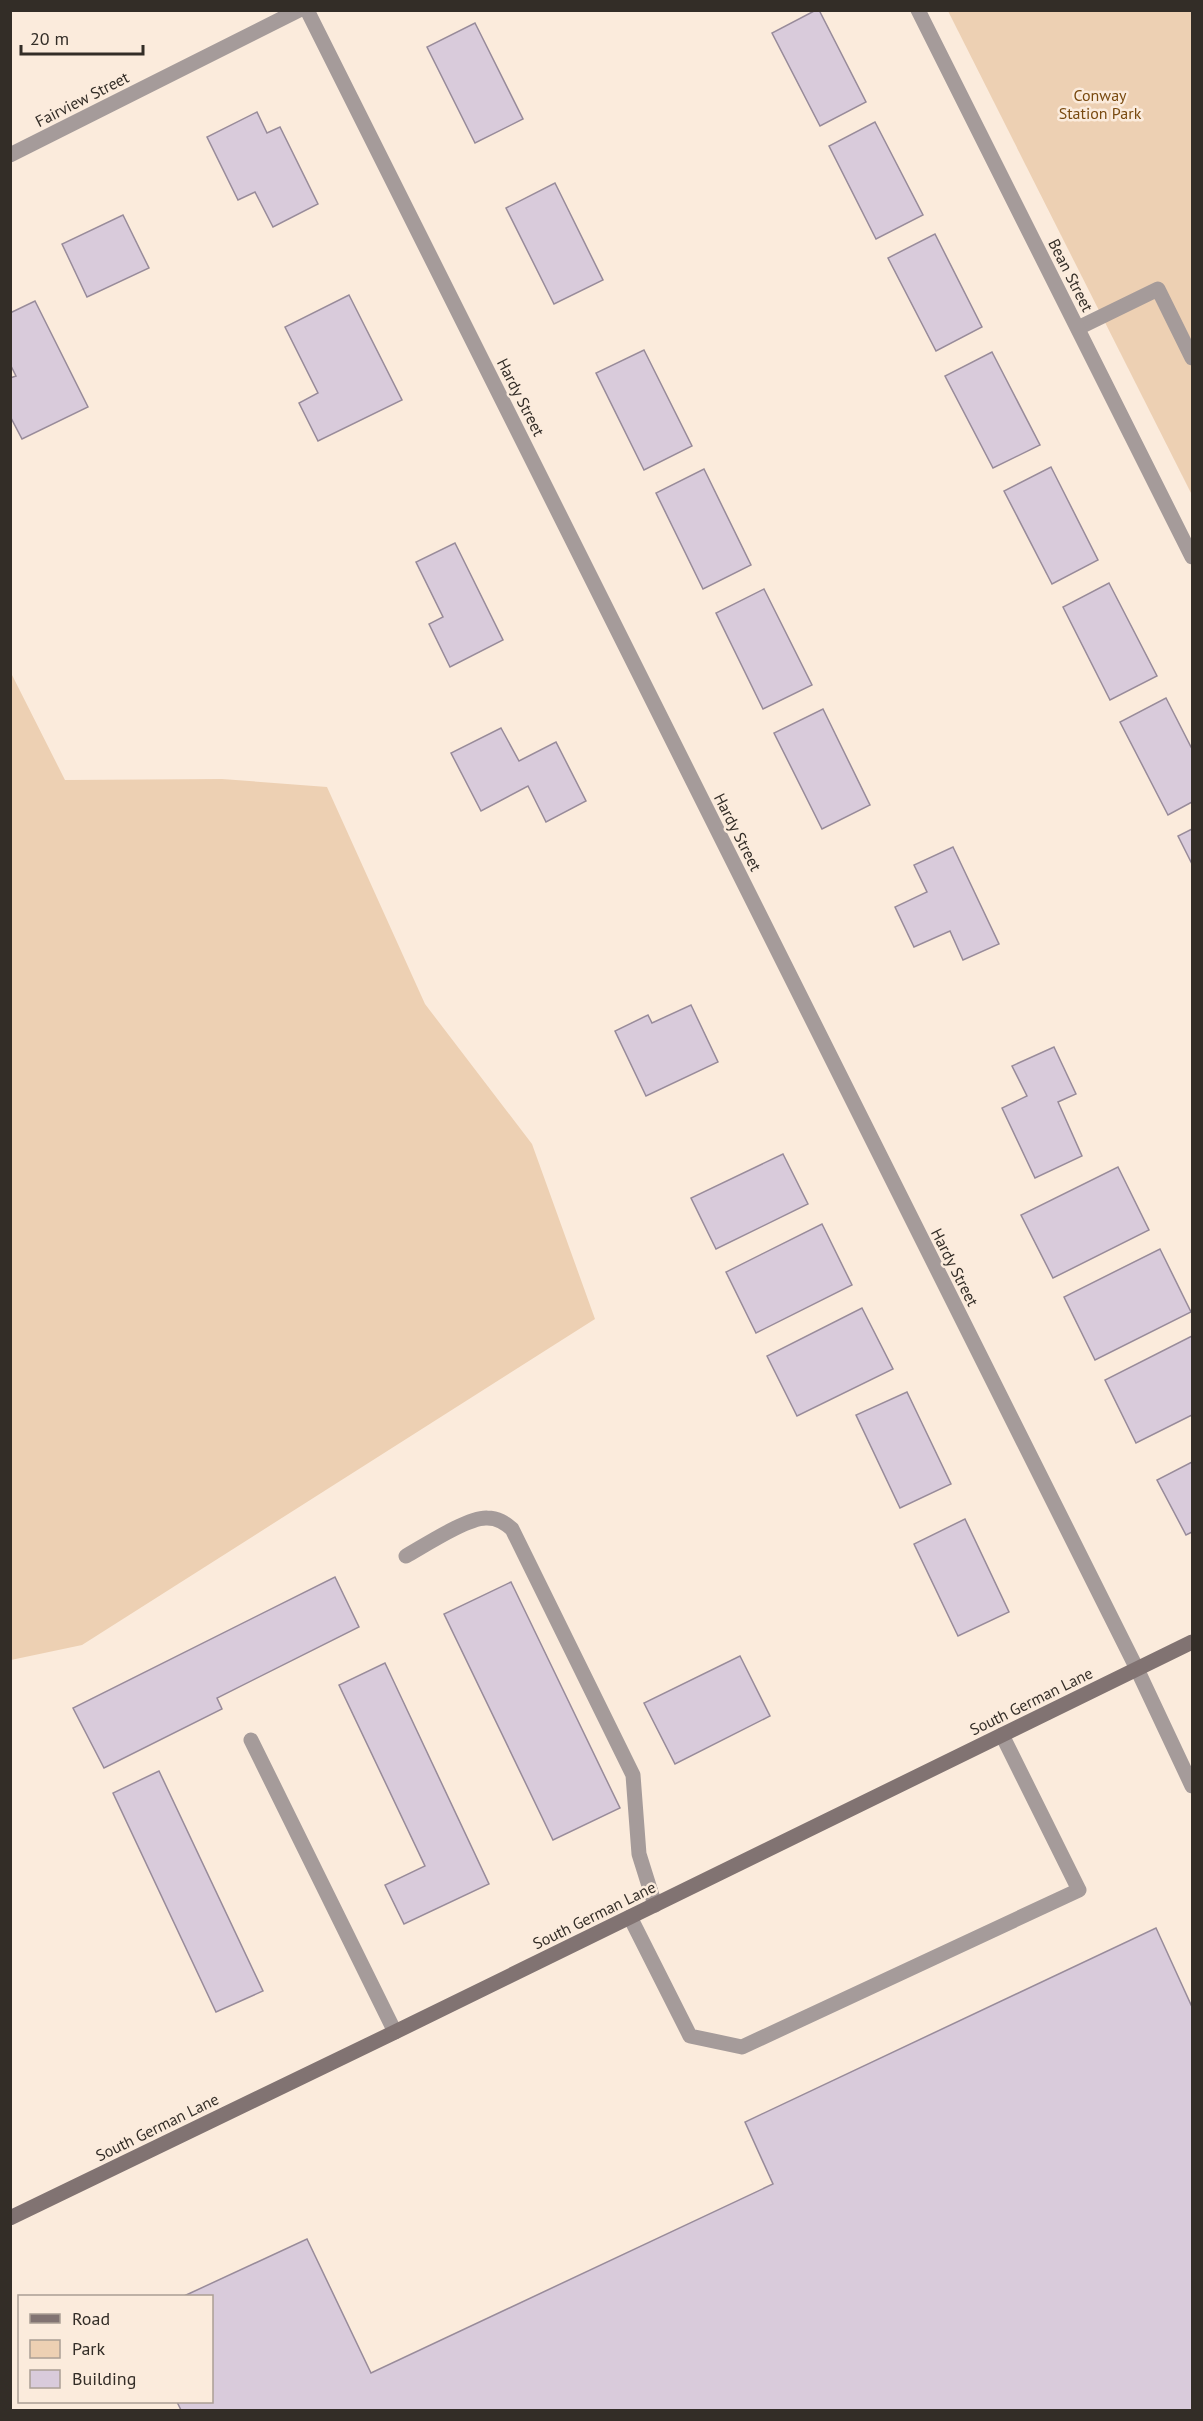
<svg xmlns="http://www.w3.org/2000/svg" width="1203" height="2421" viewBox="0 0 1203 2421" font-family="'PT Sans',sans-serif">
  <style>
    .green { fill: #edd0b3 }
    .building { fill: #d9cbdb; stroke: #988b9a; stroke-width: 1.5 }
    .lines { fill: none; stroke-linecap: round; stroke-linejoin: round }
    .lane { stroke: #a59b9a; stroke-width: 15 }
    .street { stroke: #a59b9a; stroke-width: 15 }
    .secondary { stroke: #817372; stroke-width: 15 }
    .labels { text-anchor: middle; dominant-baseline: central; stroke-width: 5; stroke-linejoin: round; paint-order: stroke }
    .park-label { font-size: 16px; fill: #794a10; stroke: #fbebdc }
    .street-label { font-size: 16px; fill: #332d27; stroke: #fbebdc }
  </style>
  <rect width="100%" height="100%" fill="#fbebdc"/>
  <g class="green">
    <polygon points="948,11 1192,11 1192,495"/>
    <polygon points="11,673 65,780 222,779 327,787 425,1004 532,1144 595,1319 82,1645 11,1660"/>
  </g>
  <g class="building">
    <polygon points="816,10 819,10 866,102 820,126 772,33"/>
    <polygon points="475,23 523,119 475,143 427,47"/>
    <polygon points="257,112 267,133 280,127 318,204 273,227 255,192 238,200 207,137"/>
    <polygon points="875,122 923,215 876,239 829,146"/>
    <polygon points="555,183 603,280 554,304 506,208"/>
    <polygon points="123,215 149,268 87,297 62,244"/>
    <polygon points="935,234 982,327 936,351 888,258"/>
    <polygon points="349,295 402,400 318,441 299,403 318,393 285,327"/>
    <polygon points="35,301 88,407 22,439 10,416 10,378 16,376 10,364 10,313"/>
    <polygon points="644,350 692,446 644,470 596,373"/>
    <polygon points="992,352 1040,445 993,468 945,376"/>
    <polygon points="1051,467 1098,560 1052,584 1004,491"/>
    <polygon points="704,469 751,565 703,589 656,493"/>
    <polygon points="455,543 503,640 450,667 429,624 443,617 416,562"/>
    <polygon points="1109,583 1157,676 1110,700 1063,607"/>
    <polygon points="764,589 812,685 763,709 716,613"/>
    <polygon points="1166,698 1192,749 1192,802 1168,815 1120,722"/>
    <polygon points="823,709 870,805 822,829 774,733"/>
    <polygon points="501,728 519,761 556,742 586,801 546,822 528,786 481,811 451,753"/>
    <polygon points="1192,829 1192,864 1178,836"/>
    <polygon points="953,847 999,944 963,960 950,931 914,947 895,907 927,892 914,865"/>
    <polygon points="691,1005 718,1062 646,1096 615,1031 648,1015 652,1023"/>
    <polygon points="1054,1047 1076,1094 1058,1102 1082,1156 1035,1178 1002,1108 1027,1096 1012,1066"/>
    <polygon points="783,1154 808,1204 716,1249 691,1198"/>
    <polygon points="1118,1167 1149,1230 1053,1278 1021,1215"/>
    <polygon points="822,1224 852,1285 756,1333 726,1272"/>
    <polygon points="1160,1249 1191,1312 1095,1360 1064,1297"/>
    <polygon points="862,1308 893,1369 797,1416 767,1356"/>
    <polygon points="1192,1336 1192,1415 1136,1443 1105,1380"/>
    <polygon points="907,1392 951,1484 900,1508 856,1415"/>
    <polygon points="1192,1462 1192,1532 1186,1535 1157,1480"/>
    <polygon points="965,1519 1009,1612 958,1636 914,1544"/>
    <polygon points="335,1577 359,1627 217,1698 222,1709 104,1768 73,1708"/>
    <polygon points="511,1582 620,1808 553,1840 444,1614"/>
    <polygon points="740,1656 770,1716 675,1764 644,1703"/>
    <polygon points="385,1663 489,1884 404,1924 385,1885 425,1866 339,1685"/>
    <polygon points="159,1771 263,1991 216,2012 113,1793"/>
    <polygon points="1156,1928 1192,2007 1192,2410 181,2410 177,2402 212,2402 212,2296 184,2296 307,2239 371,2373 773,2184 745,2122"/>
  </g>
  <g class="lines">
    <g class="lane">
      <polyline points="1078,328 1158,289 1192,358"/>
      <path d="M406,1556c18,-10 62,-39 81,-38 11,0 18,5 25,11l121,246 6,79 16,51"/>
      <polyline points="630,1917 690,2036 742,2047 1079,1890 1002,1735"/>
    </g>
    <g class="street">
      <polyline points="307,10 1137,1669 1192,1786"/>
      <polyline points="918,10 1192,557"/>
      <polyline points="10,155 299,10"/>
      <polyline points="251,1740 395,2032"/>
    </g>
    <polyline class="secondary" points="10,2218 395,2032 1192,1642"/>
  </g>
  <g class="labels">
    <g class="park-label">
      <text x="1100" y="95">Conway<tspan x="1100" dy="18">Station Park</tspan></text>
    </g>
    <g class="street-label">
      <text transform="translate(82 99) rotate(-27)">Fairview Street</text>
      <text transform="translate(1071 275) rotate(63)">Bean Street</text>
      <text transform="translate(521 397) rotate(63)">Hardy Street</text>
      <text transform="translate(738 832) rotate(63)">Hardy Street</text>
      <text transform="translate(955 1267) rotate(63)">Hardy Street</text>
      <text transform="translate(1031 1701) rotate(-26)">South German Lane</text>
      <text transform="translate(594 1915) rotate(-26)">South German Lane</text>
      <text transform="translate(157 2127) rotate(-26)">South German Lane</text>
    </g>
  </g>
  <rect width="1203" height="2421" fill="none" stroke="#332d27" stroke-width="24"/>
  <rect x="18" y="2295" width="195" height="108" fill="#fbebdc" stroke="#ab9f94" stroke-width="1.5"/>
  <rect x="30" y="2314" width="30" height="9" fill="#817372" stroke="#ab9f94" stroke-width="1.5"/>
  <text x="72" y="2325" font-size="18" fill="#332d27">Road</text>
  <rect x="30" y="2340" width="30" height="18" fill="#edd0b3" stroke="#ab9f94" stroke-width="1.5"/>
  <text x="72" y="2355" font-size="18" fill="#332d27">Park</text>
  <rect x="30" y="2370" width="30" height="18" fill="#d9cbdb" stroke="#ab9f94" stroke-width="1.5"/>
  <text x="72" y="2385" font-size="18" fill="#332d27">Building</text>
  <path d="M21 45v9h122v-9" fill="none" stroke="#332d27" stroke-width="3"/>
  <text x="30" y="45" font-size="18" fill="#332d27" stroke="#fbebdc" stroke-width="4.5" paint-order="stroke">20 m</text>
</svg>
